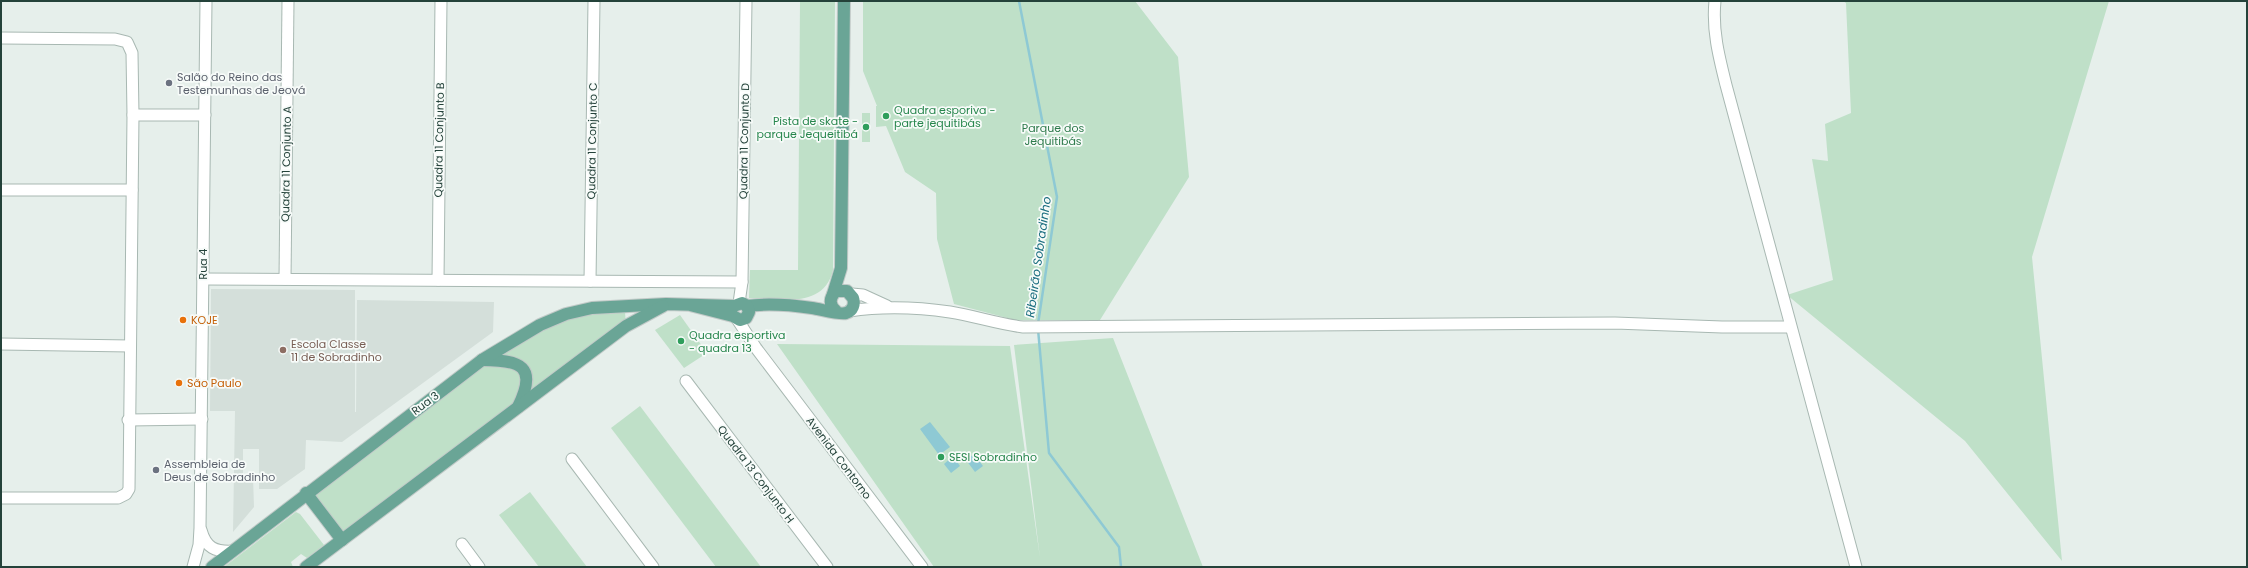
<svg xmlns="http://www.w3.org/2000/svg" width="2248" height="568" viewBox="0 0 2248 568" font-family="Poppins,sans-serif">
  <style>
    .built { fill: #d4dfda }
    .green { fill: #bfe0c8 }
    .water { fill: #8ec9d4 }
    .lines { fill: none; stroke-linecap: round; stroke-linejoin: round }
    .stream { stroke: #8ec9d4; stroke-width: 2.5 }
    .minor-casing { stroke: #a8b8b2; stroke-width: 13 }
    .major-casing { stroke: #c2cac8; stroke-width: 14 }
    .minor { stroke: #fff; stroke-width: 11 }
    .major { stroke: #6aa596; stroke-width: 12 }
    .worship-dot { fill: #6b7280; stroke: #f7fbf9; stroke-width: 1.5 }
    .leisure-dot { fill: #2e9e5b; stroke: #f7fbf9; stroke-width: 1.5 }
    .food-dot { fill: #e8710a; stroke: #f7fbf9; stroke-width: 1.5 }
    .education-dot { fill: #8d6e63; stroke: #f7fbf9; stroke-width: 1.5 }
    .labels { text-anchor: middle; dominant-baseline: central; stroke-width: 3.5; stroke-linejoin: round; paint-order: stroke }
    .worship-label { font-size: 11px; fill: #5b616d; stroke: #f7fbf9; text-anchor: start }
    .leisure-label { font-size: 11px; fill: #27864d; stroke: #f7fbf9; text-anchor: start }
    .park-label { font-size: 11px; fill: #2d7a4b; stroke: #f7fbf9 }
    .street-label { font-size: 11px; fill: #24423a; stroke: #f7fbf9 }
    .food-label { font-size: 11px; fill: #c56008; stroke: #f7fbf9; text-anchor: start }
    .education-label { font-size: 11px; fill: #785e54; stroke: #f7fbf9; text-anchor: start }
    .water-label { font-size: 12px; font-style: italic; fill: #1c6f80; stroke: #f7fbf9 }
  </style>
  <rect width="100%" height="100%" fill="#e6efeb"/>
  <polygon class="built" points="211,289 355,290 355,412 331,412 368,412 356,412 357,300 494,302 493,332 342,442 306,440 305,469 277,489 259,489 259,449 243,449 243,477 253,477 254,507 233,532 235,411 210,411"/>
  <g class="green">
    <path d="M800,1h35l-2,269c-9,39 -53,29 -84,28l1,-28h48z"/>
    <polygon points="863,1 1135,1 1178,57 1189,177 1100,320 1015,320 954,304 937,239 936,193 905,172 886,126 876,127 876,106 877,106 863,71"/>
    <polygon points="1843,1 2109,1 2032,257 2062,561 1965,441 1787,295 1833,280 1812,159 1828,161 1825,124 1851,113 1846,3"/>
    <rect x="862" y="113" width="8" height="29"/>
    <polygon points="625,312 626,326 342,540 306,493 482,360 566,314"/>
    <polygon points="680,315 707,353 684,368 655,330"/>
    <polygon points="1113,338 1203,567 934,567 777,344 1010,346 1040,558 1014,345"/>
    <polygon points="640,406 761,567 716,567 611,428"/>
    <polygon points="530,492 587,567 539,567 499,515"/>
    <polygon points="296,512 300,514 324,545 307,558 301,554 291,562 293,567 224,567"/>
  </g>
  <g class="water">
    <polygon points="930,422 950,447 939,455 920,429"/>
    <polygon points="974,454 983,466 975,472 966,460"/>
    <polygon points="953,456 960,466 951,473 944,464"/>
  </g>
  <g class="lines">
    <g class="stream">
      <polyline points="1019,1 1057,197 1038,324"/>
      <polyline points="1038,329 1049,453 1119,547 1121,567"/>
    </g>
    <g class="minor-casing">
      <g id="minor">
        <path d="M1715,1c-3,29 4,56 11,84l130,482"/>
        <polyline points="1,38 115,39 127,42 132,53 133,115 129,489 126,494 118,498 1,498"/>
        <polyline points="133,115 205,115"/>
        <polyline points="1,190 132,190"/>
        <polyline points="203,279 742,282"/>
        <polyline points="285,279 288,1"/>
        <polyline points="438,280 441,1"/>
        <polyline points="590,281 594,1"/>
        <polyline points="852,294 863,295 887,306"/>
        <polyline points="739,303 742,282 746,1"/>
        <path d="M849,311c34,-5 67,-4 101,1 25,4 48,12 73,15l592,-4 107,4h68"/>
        <polyline points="737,319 756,348 922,567"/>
        <polyline points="1,344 130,346"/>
        <polyline points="686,381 827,567"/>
        <polyline points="128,420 202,419"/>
        <polyline points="572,459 653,567"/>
        <path d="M201,530c5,18 14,22 32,21"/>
        <polyline points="462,544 479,567"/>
        <polyline points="193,567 199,545 200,528 206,1"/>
      </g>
    </g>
    <g class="major-casing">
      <g id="major">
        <polyline points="833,294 841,268 844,1"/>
        <path d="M747,306c21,-3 44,-1 65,2 8,1 28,7 34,5 7,-2 9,-9 7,-15l-6,-7h-11c-7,7 -7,14 0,20"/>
        <path d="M482,360c39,0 56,6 36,47"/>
        <polyline points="306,493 342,540"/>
        <polyline points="212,567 482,360 540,325 566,314 592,308 666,304 734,306 742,303 747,306 749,312 746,318 740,320 733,316 690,305"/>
        <polyline points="306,567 626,326 663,306"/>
      </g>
    </g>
    <use href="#minor" class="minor"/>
    <use href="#major" class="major"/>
  </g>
  <g class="worship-dot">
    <circle cx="169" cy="83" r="4"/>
    <circle cx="156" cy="470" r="4"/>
  </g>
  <g class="leisure-dot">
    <circle cx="886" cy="116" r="4"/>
    <circle cx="866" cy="127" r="4"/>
    <circle cx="681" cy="341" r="4"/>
    <circle cx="941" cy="457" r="4"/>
  </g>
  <g class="food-dot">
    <circle cx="183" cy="320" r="4"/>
    <circle cx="179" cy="383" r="4"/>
  </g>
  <circle class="education-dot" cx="283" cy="350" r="4"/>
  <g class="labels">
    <g class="worship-label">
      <text x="177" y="77">Salão do Reino das<tspan x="177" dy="13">Testemunhas de Jeová</tspan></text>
      <text x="164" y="464">Assembleia de<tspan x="164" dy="13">Deus de Sobradinho</tspan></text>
    </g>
    <g class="leisure-label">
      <text x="894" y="110">Quadra esporiva -<tspan x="894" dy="13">parte jequitibás</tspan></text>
      <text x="858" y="121" text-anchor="end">Pista de skate -<tspan x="858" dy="13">parque Jequeitibá</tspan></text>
      <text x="689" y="335">Quadra esportiva<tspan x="689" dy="13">- quadra 13</tspan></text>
      <text x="949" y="457">SESI Sobradinho</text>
    </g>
    <g class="park-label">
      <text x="1053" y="128">Parque dos<tspan x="1053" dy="13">Jequitibás</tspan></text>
    </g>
    <g class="street-label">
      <text transform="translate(439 140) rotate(-89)">Quadra 11 Conjunto B</text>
      <text transform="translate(592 141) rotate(-89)">Quadra 11 Conjunto C</text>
      <text transform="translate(744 141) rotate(-89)">Quadra 11 Conjunto D</text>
      <text transform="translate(286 164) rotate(-89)">Quadra 11 Conjunto A</text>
      <text transform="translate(203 264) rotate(-90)">Rua 4</text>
      <text transform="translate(425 403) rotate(-37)">Rua 3</text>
      <text transform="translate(839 458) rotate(53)">Avenida Contorno</text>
      <text transform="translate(756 474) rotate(53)">Quadra 13 Conjunto H</text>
    </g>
    <g class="food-label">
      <text x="191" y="320">KOJE</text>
      <text x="187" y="383">São Paulo</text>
    </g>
    <g class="education-label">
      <text x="291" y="344">Escola Classe<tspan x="291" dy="13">11 de Sobradinho</tspan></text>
    </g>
    <g class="water-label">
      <text transform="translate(1038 257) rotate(-82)">Ribeirão Sobradinho</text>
    </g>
  </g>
  <rect width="2248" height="568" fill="none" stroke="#24423a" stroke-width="4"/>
</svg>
